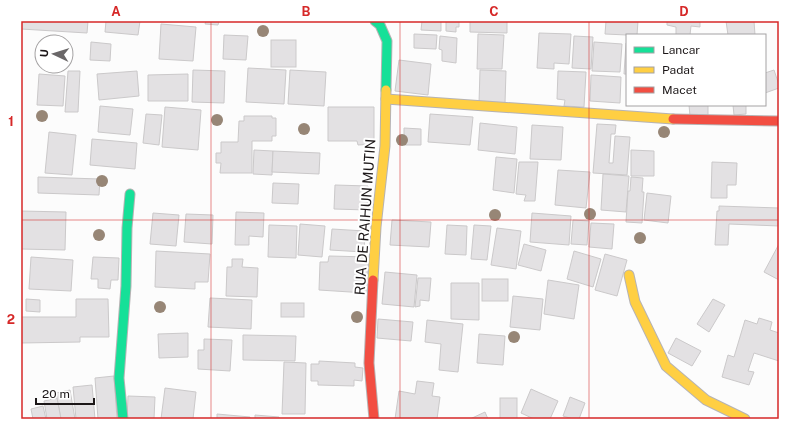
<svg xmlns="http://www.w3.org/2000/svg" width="800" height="440" viewBox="0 0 800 440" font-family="'Public Sans',sans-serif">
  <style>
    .building { fill: #e3e1e3; stroke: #cbc9ca }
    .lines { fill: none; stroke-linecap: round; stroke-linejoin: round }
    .fast-casing { stroke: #b6b3b4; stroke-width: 11 }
    .slow-casing { stroke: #b6b3b4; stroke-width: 11 }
    .jam-casing { stroke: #b6b3b4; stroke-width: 11 }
    .fast { stroke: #16e098; stroke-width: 9 }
    .slow { stroke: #ffcf43; stroke-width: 9 }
    .jam { stroke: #f24e42; stroke-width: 9 }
    .tree { fill: #978676 }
    .grid { fill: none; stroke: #d62828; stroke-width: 1; stroke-opacity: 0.55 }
    .labels { text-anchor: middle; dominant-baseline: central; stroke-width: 4; stroke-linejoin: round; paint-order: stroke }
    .street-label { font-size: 14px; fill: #1c1718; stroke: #fff }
    .neatline { fill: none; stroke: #d62828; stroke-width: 1.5 }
    .grid-label { font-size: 13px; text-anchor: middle; font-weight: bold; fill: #d62828 }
  </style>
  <rect width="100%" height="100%" fill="#fcfcfc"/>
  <g class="building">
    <polygon points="21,21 88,21 87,33 21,29"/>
    <polygon points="106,21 140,21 138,35 105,32"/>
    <polygon points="206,21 219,21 218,25 205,24"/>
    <polygon points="422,21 441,21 441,31 421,30"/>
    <polygon points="446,21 459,21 459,27 456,27 456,32 446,31"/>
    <polygon points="470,21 507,21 507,33 470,32"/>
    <polygon points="606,21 638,21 637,35 627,35 605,34"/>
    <polygon points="667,21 700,21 700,27 691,26 690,35 676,35 676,27 667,25"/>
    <polygon points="726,21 754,21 755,35 728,35"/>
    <polygon points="161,24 196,27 193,61 159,59"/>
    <polygon points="539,33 571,34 569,64 554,63 554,69 537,68"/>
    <polygon points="414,34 437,35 436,49 414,48"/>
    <polygon points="478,34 504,35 502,69 477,69"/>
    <polygon points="224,35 248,36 246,60 223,59"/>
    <polygon points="440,36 457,38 456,63 442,61 442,50 439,49"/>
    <polygon points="574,36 593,37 591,69 572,68"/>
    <rect x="271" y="40" width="25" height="27"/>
    <polygon points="91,42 111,44 110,61 90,60"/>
    <polygon points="594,42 622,44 620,72 592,71"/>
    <polygon points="626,43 627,43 627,74 624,74"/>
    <polygon points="399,60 431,64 428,95 395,91"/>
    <polygon points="248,68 286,70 284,104 246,102"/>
    <polygon points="193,70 225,71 224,103 192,102"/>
    <polygon points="290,70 326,72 324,106 288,104"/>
    <polygon points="480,70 506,71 505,103 479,103"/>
    <polygon points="774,70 779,85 779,88 765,93 765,73"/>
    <polygon points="68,71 80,71 78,112 65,112"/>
    <polygon points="137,71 139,96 99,100 97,74"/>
    <polygon points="558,71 586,72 584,107 564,106 565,100 557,99"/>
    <polygon points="39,74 65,76 63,106 37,105"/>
    <polygon points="188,74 188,101 148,101 148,75"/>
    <polygon points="591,75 621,77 620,103 590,101"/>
    <polygon points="689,105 708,105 708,115 690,116"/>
    <polygon points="733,105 746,105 746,114 734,115"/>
    <polygon points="100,106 133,109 130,135 98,132"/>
    <polygon points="165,107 201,110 198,150 162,147"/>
    <polygon points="328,107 374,107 374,144 358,145 357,141 328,141"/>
    <polygon points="146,114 162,115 159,145 143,143"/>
    <polygon points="430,114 473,117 470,145 428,142"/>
    <polygon points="244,116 272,116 272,118 276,118 276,136 272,136 272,141 252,141 252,173 220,173 221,163 216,163 216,153 221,153 221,142 238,142 239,121 244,121"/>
    <polygon points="480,123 517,127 515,154 478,150"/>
    <polygon points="597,124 616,125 615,134 611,134 609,163 613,163 615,136 630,137 627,175 593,173"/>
    <polygon points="532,125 563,127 561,160 530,159"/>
    <polygon points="404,128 421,129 421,145 404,145"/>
    <polygon points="49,132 76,135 72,175 45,173"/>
    <polygon points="92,139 137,143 135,169 90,165"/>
    <polygon points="254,150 273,151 272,175 253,174"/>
    <polygon points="631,150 654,151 654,176 631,176"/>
    <polygon points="273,151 320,153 319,174 272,172"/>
    <polygon points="496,157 517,159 514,193 493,190"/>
    <polygon points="519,162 538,162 535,201 524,201 526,195 516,194"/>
    <polygon points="712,162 737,163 736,185 727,185 727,198 711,198"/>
    <polygon points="558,170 590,172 586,208 555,205"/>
    <polygon points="603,174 629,176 626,212 601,210"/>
    <polygon points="38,177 100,179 99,195 38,193"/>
    <polygon points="631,177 643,178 642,192 644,192 642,223 626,222 628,191 630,191"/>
    <polygon points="273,183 299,184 298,204 272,203"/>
    <polygon points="335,185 368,186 367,210 334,209"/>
    <polygon points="647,193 671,196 668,223 644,220"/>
    <polygon points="719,206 779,208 779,226 729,224 728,245 715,245 717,211 719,211"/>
    <polygon points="21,211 66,212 65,250 21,249"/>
    <polygon points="236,212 264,213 263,237 249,236 249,245 235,245"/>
    <polygon points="153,213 179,215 176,246 150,244"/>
    <polygon points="532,213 571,216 569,245 530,242"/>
    <polygon points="186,214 213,215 212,244 184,242"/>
    <polygon points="392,220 431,222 429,247 390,245"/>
    <polygon points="573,220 589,221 587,245 571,244"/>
    <polygon points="591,223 614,224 612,249 589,247"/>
    <polygon points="300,224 325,226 322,257 298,255"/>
    <polygon points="269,225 297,226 296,258 268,257"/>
    <polygon points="447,225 467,226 466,255 445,254"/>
    <polygon points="474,225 491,226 487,260 471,259"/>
    <polygon points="497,228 521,231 516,269 491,265"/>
    <polygon points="332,229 365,231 364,252 330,250"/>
    <polygon points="524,244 546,250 541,271 518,265"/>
    <polygon points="779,244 779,280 764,272"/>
    <polygon points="156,251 210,254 208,282 195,282 195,289 155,287"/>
    <polygon points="574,251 601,259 593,287 567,279"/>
    <polygon points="605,254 627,260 617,296 595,290"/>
    <polygon points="329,256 369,257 366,293 319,290 320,262 328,262"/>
    <polygon points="31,257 73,260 71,291 29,289"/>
    <polygon points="93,257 119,258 118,280 111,280 110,289 98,288 98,279 91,279"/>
    <polygon points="232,259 243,259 242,267 258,268 257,297 226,296 227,267 232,267"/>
    <polygon points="385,272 417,275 414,307 382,304"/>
    <polygon points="418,278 431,278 429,301 420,300 420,306 415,307"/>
    <rect x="482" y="279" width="26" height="22"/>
    <polygon points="548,280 579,285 574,319 544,314"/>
    <polygon points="451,283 479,283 479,320 451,319"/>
    <polygon points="513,296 543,299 540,330 510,327"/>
    <polygon points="210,298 252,300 251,329 208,327"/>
    <polygon points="26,299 40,300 40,312 26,311"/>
    <polygon points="76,299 108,299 109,337 80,337 80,342 21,343 21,317 76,317"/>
    <polygon points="713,299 725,305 709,332 697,324"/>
    <rect x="281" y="303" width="23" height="14"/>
    <polygon points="759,318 772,322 770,330 779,333 779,361 754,353 748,371 754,372 749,385 722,377 728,355 734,357 745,320 757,324"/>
    <polygon points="378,319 413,322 411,341 377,338"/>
    <polygon points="427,320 463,324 458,372 439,370 441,344 425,342"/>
    <polygon points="188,333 188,357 159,358 158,334"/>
    <polygon points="479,334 505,336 503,365 477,363"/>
    <polygon points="243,335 296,336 295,361 243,360"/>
    <polygon points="676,338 701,351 692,366 668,353"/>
    <polygon points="204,339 232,340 230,371 198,369 198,350 204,350"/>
    <polygon points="319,361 355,363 355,367 363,368 362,381 354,380 354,386 318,385 318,381 311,381 311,364 319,364"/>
    <polygon points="284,362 306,363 305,414 282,414"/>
    <polygon points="114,376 117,419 98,419 95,378"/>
    <polygon points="417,381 434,383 432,396 440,397 437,419 395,419 399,391 415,394"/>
    <polygon points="92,385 95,419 76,419 73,387"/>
    <polygon points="165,388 196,392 193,419 161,419"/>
    <polygon points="531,389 558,401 550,419 534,419 521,413"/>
    <polygon points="70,390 75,419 61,419 56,393"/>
    <polygon points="128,396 155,397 154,419 127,419"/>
    <polygon points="570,397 585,403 579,419 573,419 563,416"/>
    <polygon points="57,398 61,419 47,419 44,401"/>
    <rect x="500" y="398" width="17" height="21"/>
    <polygon points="43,406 46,419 33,419 31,409"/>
    <polygon points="485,412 488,419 470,419"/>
    <polygon points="217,414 250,417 250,419 217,419"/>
    <polygon points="255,415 279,417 279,419 255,419"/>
  </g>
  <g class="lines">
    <g class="fast-casing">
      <g id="fast">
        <polyline points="375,21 380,25 387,41 386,90"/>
        <polyline points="123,419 119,378 126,286 127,228 130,194"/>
      </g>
    </g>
    <g class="slow-casing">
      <g id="slow">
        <polyline points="386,99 673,119"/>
        <polyline points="629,275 635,302 666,366 706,400 745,419"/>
        <polyline points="373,280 376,227 385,146 386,90"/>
      </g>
    </g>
    <g class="jam-casing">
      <g id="jam">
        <polyline points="673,119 779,121"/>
        <polyline points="373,280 369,363 374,419"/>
      </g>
    </g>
    <use href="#fast" class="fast"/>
    <use href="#slow" class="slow"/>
    <use href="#jam" class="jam"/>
  </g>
  <g class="tree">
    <circle cx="263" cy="31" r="6"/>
    <circle cx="42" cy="116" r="6"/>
    <circle cx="217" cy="120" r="6"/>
    <circle cx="304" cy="129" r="6"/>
    <circle cx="664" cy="132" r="6"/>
    <circle cx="402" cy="140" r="6"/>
    <circle cx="102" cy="181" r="6"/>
    <circle cx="590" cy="214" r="6"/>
    <circle cx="495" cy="215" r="6"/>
    <circle cx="99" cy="235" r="6"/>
    <circle cx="640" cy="238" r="6"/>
    <circle cx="160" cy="307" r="6"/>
    <circle cx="357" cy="317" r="6"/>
    <circle cx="514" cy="337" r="6"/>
  </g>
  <path class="grid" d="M211,21v398M400,21v398M589,21v398M21,220h758"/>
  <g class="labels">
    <g class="street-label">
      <text transform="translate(365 217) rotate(-86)">RUA DE RAIHUN MUTIN</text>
    </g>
  </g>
  <rect width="800" height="440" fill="none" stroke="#ffffff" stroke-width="44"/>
  <rect x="626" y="34" width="140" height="72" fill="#ffffff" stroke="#a4a2a3"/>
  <rect x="634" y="47" width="20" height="6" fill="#16e098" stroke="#a4a2a3"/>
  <text x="662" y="54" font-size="12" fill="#1c1718">Lancar</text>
  <rect x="634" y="67" width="20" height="6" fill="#ffcf43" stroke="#a4a2a3"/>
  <text x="662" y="74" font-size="12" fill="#1c1718">Padat</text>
  <rect x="634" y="87" width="20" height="6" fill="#f24e42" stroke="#a4a2a3"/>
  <text x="662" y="94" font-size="12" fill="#1c1718">Macet</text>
  <g transform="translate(54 54) rotate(274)"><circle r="19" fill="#ffffff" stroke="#a4a2a3"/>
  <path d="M0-3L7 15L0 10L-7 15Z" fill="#6a6768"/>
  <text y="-6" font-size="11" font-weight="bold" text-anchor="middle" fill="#1c1718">U</text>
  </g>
  <path d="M36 398v6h58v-6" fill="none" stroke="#1c1718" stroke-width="2"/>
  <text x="42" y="398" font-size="12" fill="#1c1718" stroke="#ffffff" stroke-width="3" paint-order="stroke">20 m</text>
  <rect x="22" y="22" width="756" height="396" class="neatline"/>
  <g class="grid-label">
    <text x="116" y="16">A</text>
    <text x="306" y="16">B</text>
    <text x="494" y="16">C</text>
    <text x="684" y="16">D</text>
    <text x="11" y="126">1</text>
    <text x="11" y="324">2</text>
  </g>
</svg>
